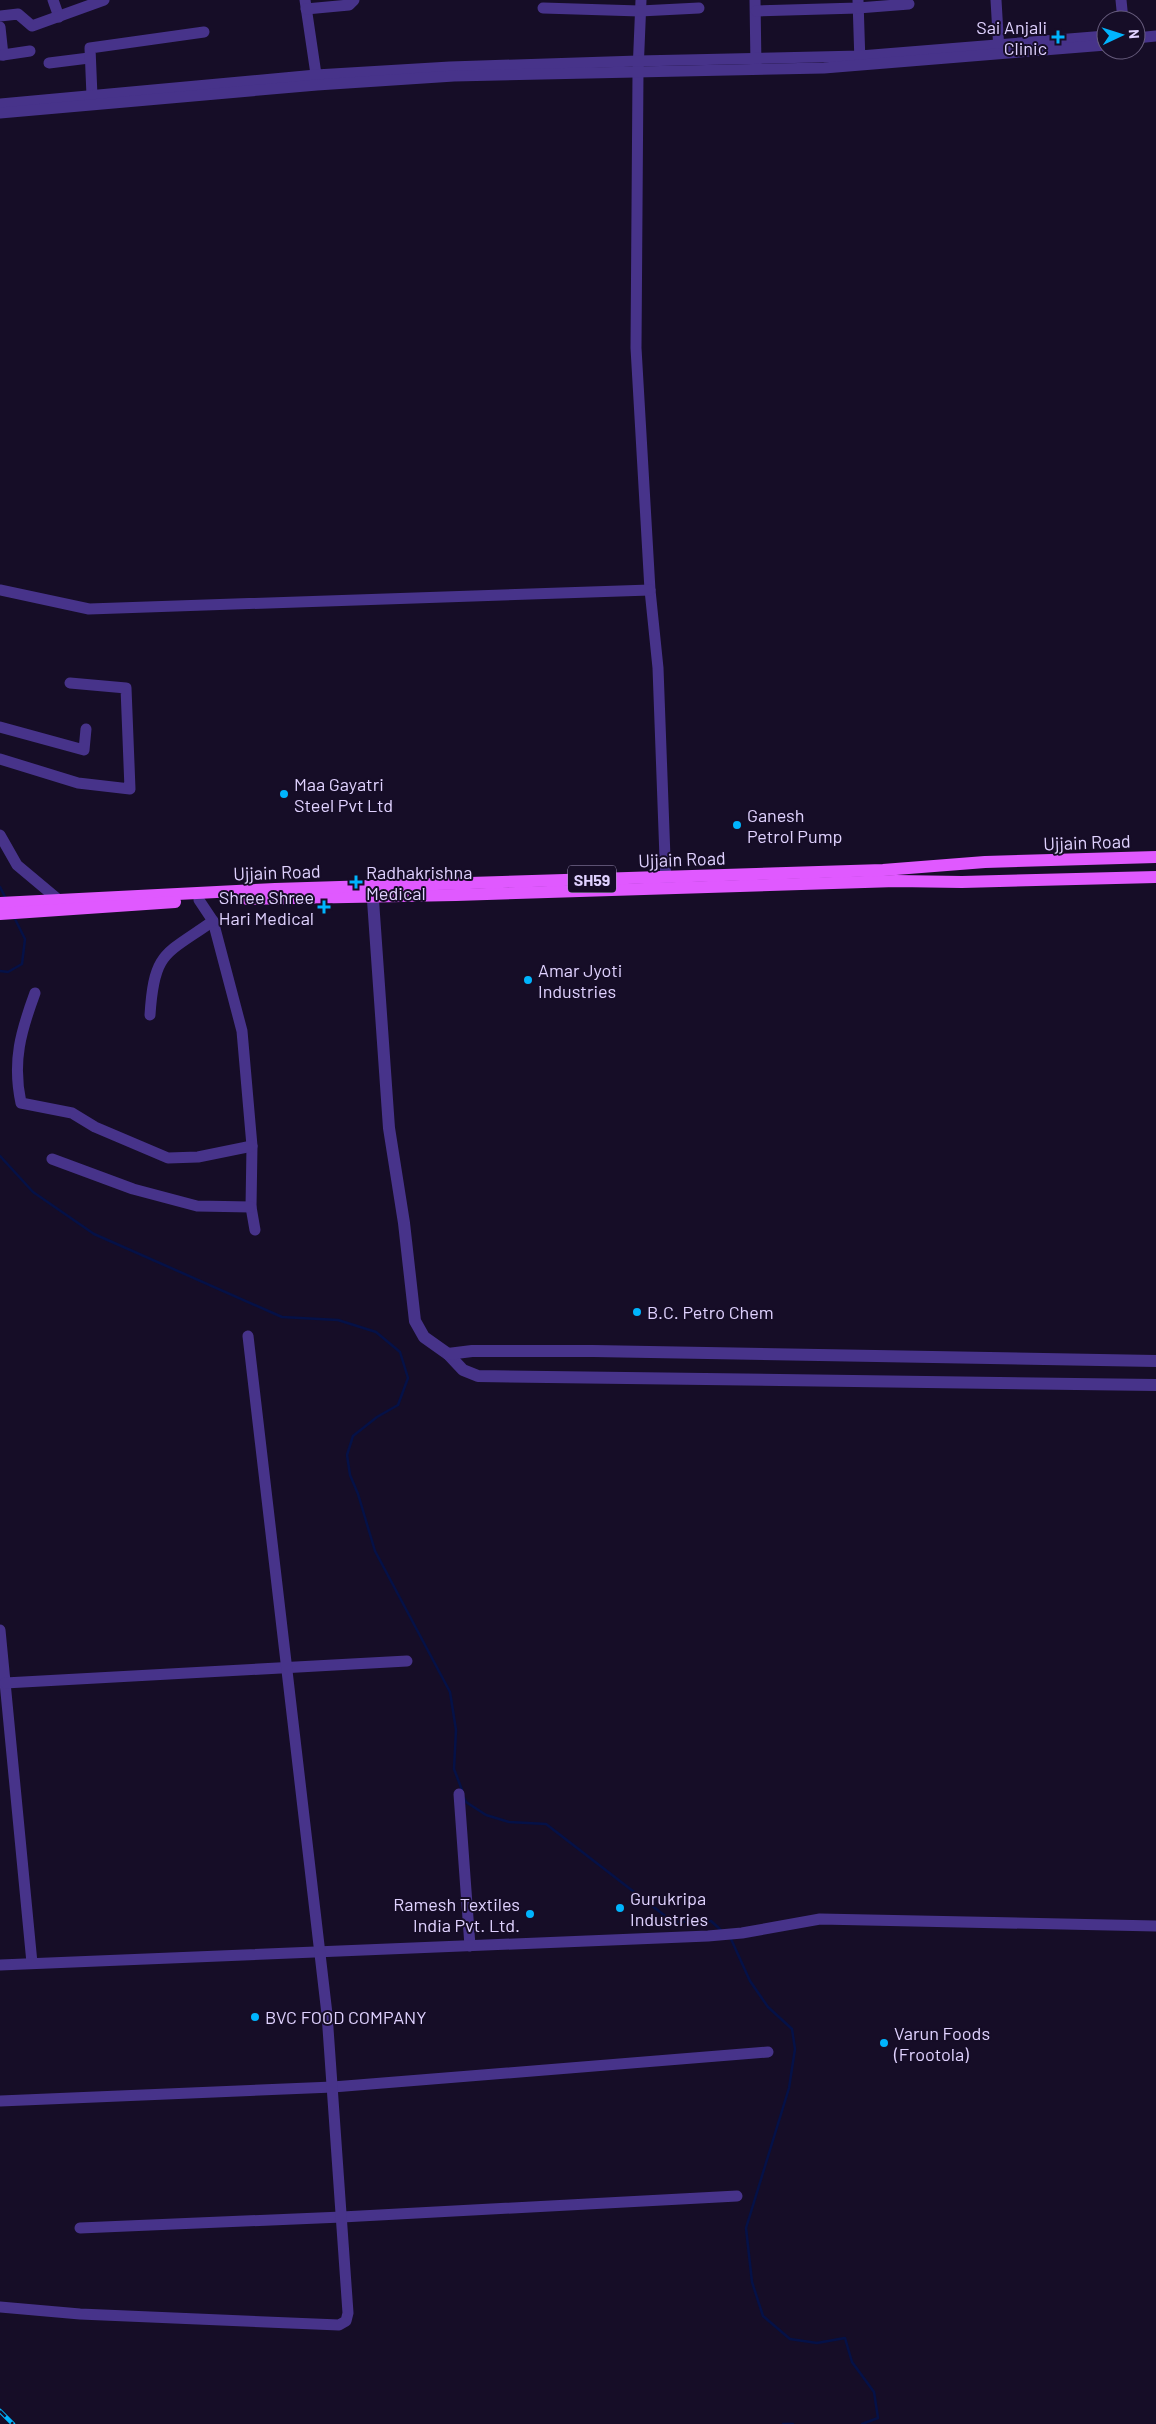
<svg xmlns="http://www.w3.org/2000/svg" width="1156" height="2424" viewBox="0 0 1156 2424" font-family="Barlow,sans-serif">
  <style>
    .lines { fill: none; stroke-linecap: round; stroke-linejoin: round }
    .stream { stroke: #051147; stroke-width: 2.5 }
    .minor { stroke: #47338a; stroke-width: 11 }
    .tertiary { stroke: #47338a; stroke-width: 12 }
    .primary { stroke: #e059ff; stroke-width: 12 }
    .rail-casing { stroke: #00b4fd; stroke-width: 4.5 }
    .rail { stroke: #160d27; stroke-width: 2.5; stroke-dasharray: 8; stroke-linecap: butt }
    .poi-dot { fill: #00b4fd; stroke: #160d27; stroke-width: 2 }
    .labels { text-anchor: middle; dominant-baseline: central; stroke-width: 4; stroke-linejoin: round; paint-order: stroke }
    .shield { fill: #160d27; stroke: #a397be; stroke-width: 1 }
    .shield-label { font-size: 16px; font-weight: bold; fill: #e0d2ff }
    .poi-label { font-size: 18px; fill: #e0d2ff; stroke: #160d27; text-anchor: start }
    .street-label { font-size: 18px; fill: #e0d2ff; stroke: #160d27 }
  </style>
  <rect width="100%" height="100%" fill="#160d27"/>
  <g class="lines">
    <g class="stream">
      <polyline points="0,887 6,899"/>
      <polyline points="0,971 8,972 22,964 25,939 14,917"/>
      <polyline points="0,1156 33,1192 94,1234 282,1317 338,1320 376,1332 400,1352 408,1378 398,1405 377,1417 353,1436 347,1455 350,1475 358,1494 375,1551 450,1692 456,1730 454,1769 462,1790"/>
      <polyline points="464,1798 466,1802 486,1815 509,1822 546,1824 673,1922 711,1921 723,1932"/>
      <polyline points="731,1939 750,1981 768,2007 792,2029 795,2049 789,2088 746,2228 752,2282 763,2316 790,2339 817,2343 845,2338 852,2362 874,2392 878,2418 862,2424"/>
      <polyline points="783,2424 793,2424"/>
    </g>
    <g class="minor">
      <polyline points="53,0 59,17"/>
      <polyline points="305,0 317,81"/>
      <polyline points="641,0 638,72 636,348 650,590 658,668 666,885"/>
      <polyline points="755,0 756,66"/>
      <polyline points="858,0 860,63"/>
      <polyline points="996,0 999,51"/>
      <polyline points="1121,0 1123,20"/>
      <polyline points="543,8 640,11 699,8"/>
      <polyline points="306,9 349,5 354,0"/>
      <polyline points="756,11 858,8 909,4"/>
      <polyline points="0,16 18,14 32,26 104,0"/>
      <polyline points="0,27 3,55 0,55"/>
      <polyline points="1136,38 1156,36"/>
      <polyline points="3,55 30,51"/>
      <polyline points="49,63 89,58"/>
      <polyline points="89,101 92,96 90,48 204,32"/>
      <polyline points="0,104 316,75 450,67 638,61 860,56 1106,36"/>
      <polyline points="0,113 317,85 454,76 824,68 1106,45"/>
      <polyline points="0,590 89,609 650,590"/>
      <polyline points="0,727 84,750 86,729"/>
      <polyline points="0,759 78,783 130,789 126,688 70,683"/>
      <polyline points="0,835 17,865 60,901"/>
      <polyline points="199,900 213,921 242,1031 252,1146 251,1207 255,1230"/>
      <path d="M35,993c-14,38 -23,68 -14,110l51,10 23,14 73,31 30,-1 54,-11"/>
      <path d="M150,1015c4,-64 15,-60 63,-94"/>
      <polyline points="52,1159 133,1189 197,1206 251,1207"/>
      <polyline points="0,1630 32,1963"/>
      <polyline points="5,1683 407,1661"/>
      <polyline points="459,1794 470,1946"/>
      <polyline points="0,1965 708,1936 742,1933 820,1919 1156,1926"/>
      <polyline points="0,2101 333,2087 768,2052"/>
      <polyline points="80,2228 342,2217 737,2196"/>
      <polyline points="0,2307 80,2314 339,2325 346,2321 348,2313 327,2014 248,1336"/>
    </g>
    <g class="tertiary">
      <polyline points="372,886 389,1128 404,1223 415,1321 424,1337 448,1354 463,1370 478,1376 1156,1385"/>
      <polyline points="448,1354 472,1351 593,1351 1156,1361"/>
    </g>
    <g class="primary">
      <polyline points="247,899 456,895 896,881 962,882 1156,877"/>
      <polyline points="0,903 275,889 883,870 985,862 1156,857"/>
      <polyline points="0,914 175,902"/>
    </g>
    <g class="rail-casing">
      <polyline id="rail" points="0,2411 13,2424"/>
    </g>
    <use href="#rail" class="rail"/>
  </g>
  <g class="poi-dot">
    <path d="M1055.5 29.5h5v5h5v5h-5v5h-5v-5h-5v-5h5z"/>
    <circle cx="284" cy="794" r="5"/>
    <circle cx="737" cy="825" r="5"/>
    <path d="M353.5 874.5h5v5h5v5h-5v5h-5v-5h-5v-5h5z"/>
    <path d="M321.5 899.5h5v5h5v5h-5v5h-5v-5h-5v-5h5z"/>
    <circle cx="528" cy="980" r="5"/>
    <circle cx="637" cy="1312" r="5"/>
    <circle cx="620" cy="1908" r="5"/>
    <circle cx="530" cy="1914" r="5"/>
    <circle cx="255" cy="2017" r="5"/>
    <circle cx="884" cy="2043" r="5"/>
  </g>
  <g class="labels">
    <rect class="shield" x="568" y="865.5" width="48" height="27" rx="4"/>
    <g class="shield-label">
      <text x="592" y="879">SH59</text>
    </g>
    <g class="poi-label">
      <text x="1047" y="27" text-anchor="end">Sai Anjali<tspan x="1047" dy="21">Clinic</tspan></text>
      <text x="294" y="784">Maa Gayatri<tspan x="294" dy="21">Steel Pvt Ltd</tspan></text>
      <text x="747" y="815">Ganesh<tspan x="747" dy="21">Petrol Pump</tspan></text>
      <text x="366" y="872">Radhakrishna<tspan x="366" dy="21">Medical</tspan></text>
      <text x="314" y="897" text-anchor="end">Shree Shree<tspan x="314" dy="21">Hari Medical</tspan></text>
      <text x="538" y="970">Amar Jyoti<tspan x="538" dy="21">Industries</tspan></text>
      <text x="647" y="1312">B.C. Petro Chem</text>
      <text x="630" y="1898">Gurukripa<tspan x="630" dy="21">Industries</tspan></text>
      <text x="520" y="1904" text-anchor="end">Ramesh Textiles<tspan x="520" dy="21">India Pvt. Ltd.</tspan></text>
      <text x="265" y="2017">BVC FOOD COMPANY</text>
      <text x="894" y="2033">Varun Foods<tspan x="894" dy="21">(Frootola)</tspan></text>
    </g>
    <g class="street-label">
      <text transform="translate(1087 842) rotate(-2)">Ujjain Road</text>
      <text transform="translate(682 859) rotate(-2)">Ujjain Road</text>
      <text transform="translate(277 872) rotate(-2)">Ujjain Road</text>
    </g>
  </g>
  <g transform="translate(1121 35) rotate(86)"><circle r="24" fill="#160d27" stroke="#675c7d"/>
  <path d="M0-4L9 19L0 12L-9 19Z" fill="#00b4fd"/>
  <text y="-8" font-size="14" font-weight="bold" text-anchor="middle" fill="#e0d2ff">N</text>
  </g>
</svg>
